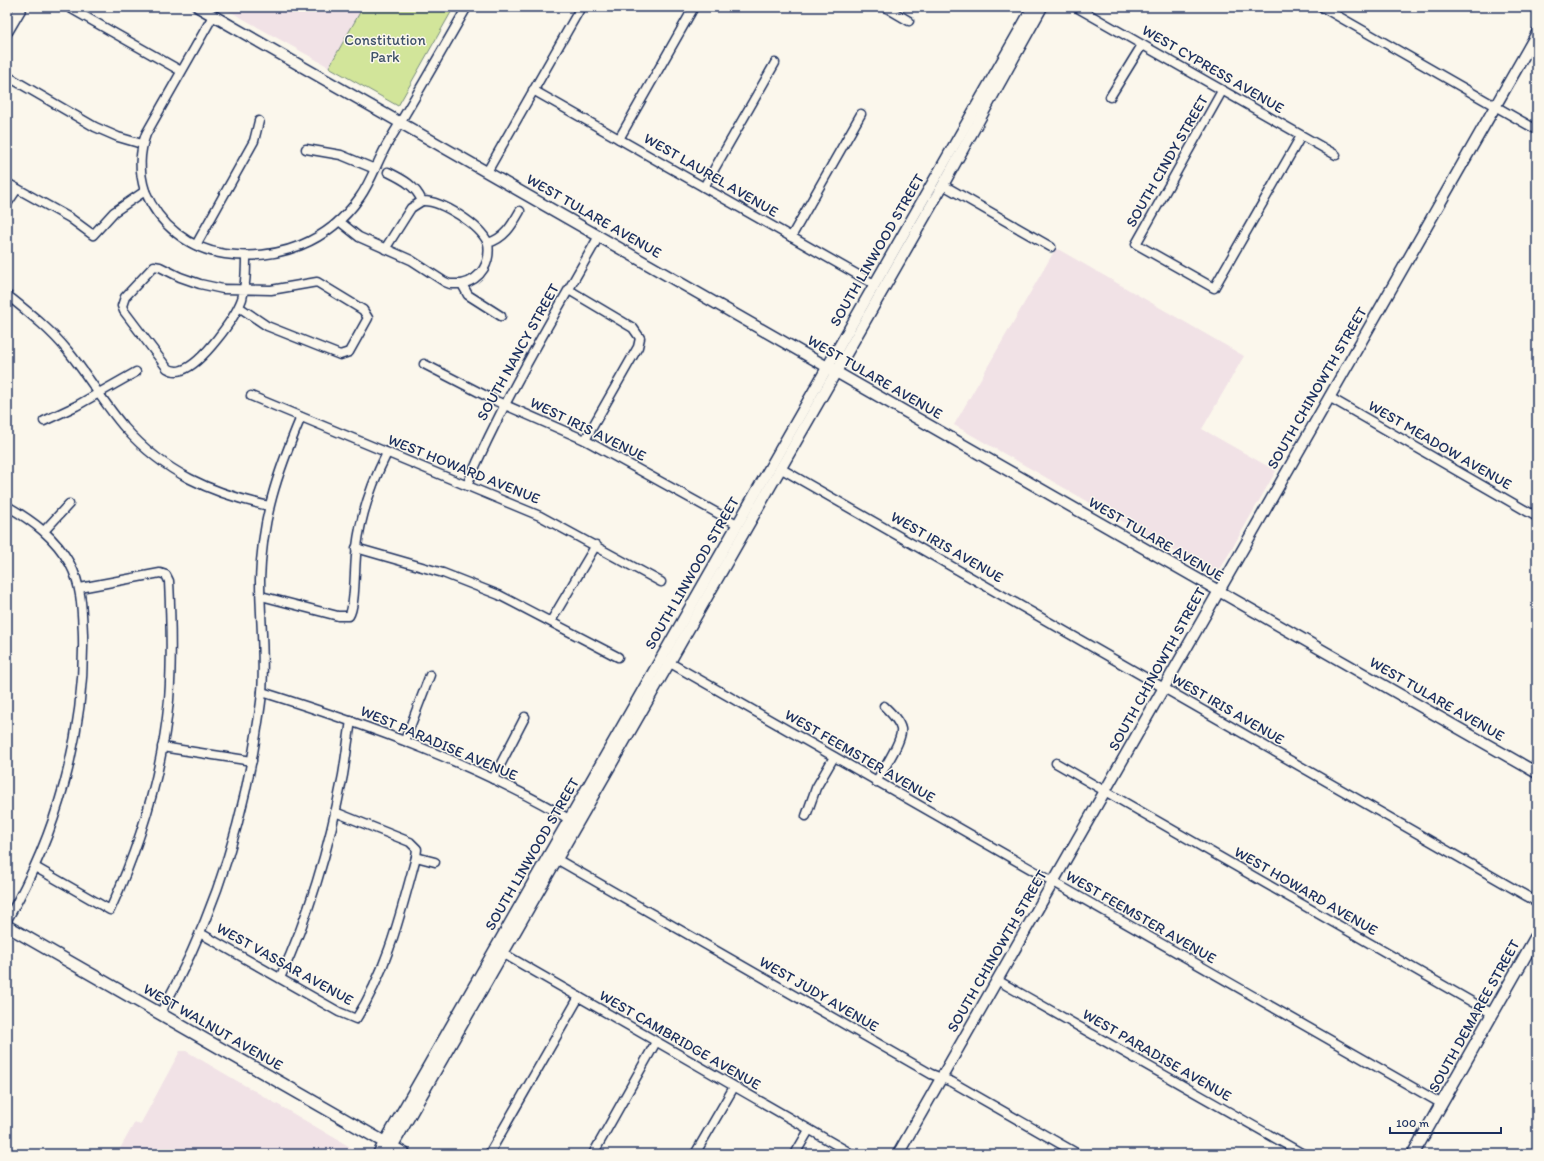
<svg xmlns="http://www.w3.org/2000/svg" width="1544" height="1161" viewBox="0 0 1544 1161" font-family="Itim,sans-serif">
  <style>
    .built { fill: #f1e2e6 }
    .green { fill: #d2e59a; stroke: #768a7c }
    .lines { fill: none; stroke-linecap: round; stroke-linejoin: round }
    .minor-casing { stroke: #1b2f5e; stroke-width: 11 }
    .tertiary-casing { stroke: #1b2f5e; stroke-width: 13 }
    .secondary-casing { stroke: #1b2f5e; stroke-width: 14 }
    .minor { stroke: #fbf7ec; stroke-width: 8 }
    .tertiary { stroke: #fbf7ec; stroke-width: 10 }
    .secondary { stroke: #fbf7ec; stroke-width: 11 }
    .labels { text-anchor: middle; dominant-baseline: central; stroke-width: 3; stroke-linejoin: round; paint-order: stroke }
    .park-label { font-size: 15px; fill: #40536a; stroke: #fbf7ec }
    .street-label { font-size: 15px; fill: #1b2f5e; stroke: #fbf7ec }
  </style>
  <rect width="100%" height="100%" fill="#fbf7ec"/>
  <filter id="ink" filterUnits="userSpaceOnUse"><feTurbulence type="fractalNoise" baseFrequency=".025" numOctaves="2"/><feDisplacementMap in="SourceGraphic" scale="8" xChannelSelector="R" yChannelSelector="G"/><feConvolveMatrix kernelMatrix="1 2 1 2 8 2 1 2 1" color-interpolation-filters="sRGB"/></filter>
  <g filter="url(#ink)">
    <g class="built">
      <polygon points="222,7 363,7 329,67"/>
      <polygon points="1056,248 1244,356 1202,429 1276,471 1218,573 1213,573 954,425"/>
      <polygon points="180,1051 186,1051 362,1154 117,1154 135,1122 140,1125"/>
    </g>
    <polygon class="green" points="363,7 454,7 398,106 329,67"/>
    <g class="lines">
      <g class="minor-casing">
        <g id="minor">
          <polyline points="885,7 909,21"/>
          <polyline points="1076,7 1336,155"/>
          <polyline points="1322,7 1537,130"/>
          <polyline points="70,8 181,71"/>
          <polyline points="7,76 95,127 118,137 142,144"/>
          <polyline points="533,90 874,284"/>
          <polyline points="1222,91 1136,244 1214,288 1301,136"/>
          <polyline points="1110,97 1142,45"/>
          <polyline points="619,139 694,7"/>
          <polyline points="306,149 341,155 375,169"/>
          <path d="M388,172c14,7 27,13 34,29 19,-1 58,24 66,42"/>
          <polyline points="487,172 581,7"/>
          <path d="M7,183l63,35 23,17 21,-23 31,-21c-6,-19 -6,-38 1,-57l67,-118"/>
          <polyline points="943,185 1051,247"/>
          <polyline points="704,187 775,63"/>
          <path d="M145,191c14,34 44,58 80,63 53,7 103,-11 135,-57 12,-17 18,-38 29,-56 27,-44 52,-89 78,-134"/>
          <polyline points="7,204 17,189"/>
          <polyline points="339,221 359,237 411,260 445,282 450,284 462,284 468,295 501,316"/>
          <polyline points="791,237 861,114"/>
          <polyline points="196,245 254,141 259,121"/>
          <polyline points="385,249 411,208 422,201"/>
          <path d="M462,284c20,-5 29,-22 26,-41 17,-5 24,-18 32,-32"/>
          <polyline points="569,290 633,328 640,338 638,347 585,440"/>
          <path d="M7,295c21,17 43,34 60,55 21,25 37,54 58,78 40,45 86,65 144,78"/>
          <path d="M239,307l28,19 73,29 9,-3 19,-34 -5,-8 -46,-28 -46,8 -48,-1 -23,-5 -20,-7 -20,-10 -6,-1 -29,31 -3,9 2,5 43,57c5,3 10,4 15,2 20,-6 53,-52 60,-71 4,-14 4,-28 4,-43"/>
          <polyline points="424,364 496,401 585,440 737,524"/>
          <polyline points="251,396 540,516 661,582"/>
          <polyline points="1329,397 1537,517"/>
          <polyline points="44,421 76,406 136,372"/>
          <polyline points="780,468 1537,902"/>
          <path d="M467,485c37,-87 86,-167 132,-249"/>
          <path d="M7,506c26,15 48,31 63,58 12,22 12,47 13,71 2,100 -26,199 -76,285"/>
          <polyline points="45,530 69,504"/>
          <polyline points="356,548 443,573 499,595 618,657"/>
          <path d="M261,596l77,20h11c7,-10 5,-53 8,-69 4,-34 15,-64 30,-94"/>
          <polyline points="551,621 596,545"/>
          <polyline points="665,660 1442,1104"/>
          <path d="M262,692c108,34 215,72 312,130"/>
          <polyline points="405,740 430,675"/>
          <polyline points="162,747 252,761"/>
          <polyline points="1056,763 1493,1014"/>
          <polyline points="493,779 525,717"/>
          <path d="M876,782c6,-11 27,-41 25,-53 -2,-9 -11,-17 -17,-23"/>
          <polyline points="335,812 410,842 417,849 416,857 435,862"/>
          <polyline points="806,816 816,788 834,757"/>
          <polyline points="553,857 931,1074 952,1082 1078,1154"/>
          <path d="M35,867l75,43c31,-67 52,-137 59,-210 3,-40 2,-79 0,-119l-3,-6 -6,-2 -80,15"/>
          <path d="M200,933l139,79 17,7c31,-48 45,-107 60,-162"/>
          <polyline points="499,951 852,1154"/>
          <path d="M280,978c30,-64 50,-134 63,-203 3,-18 5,-36 8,-54"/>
          <polyline points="997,980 1303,1154"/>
          <path d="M160,1014c49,-87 81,-181 96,-279 2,-14 5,-29 6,-43 3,-38 -2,-75 -2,-112 2,-63 17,-106 41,-163"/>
          <polyline points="489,1154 579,997"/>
          <polyline points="593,1154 656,1042"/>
          <polyline points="695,1154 734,1087"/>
          <polyline points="795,1154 809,1130"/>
        </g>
      </g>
      <g class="tertiary-casing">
        <g id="tertiary">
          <polyline points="198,7 1537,773"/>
          <polyline points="378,1154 1033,7"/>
          <polyline points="388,1154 943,185 1042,7"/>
          <polyline points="898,1154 1537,33"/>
        </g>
      </g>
      <g class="secondary-casing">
        <g id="secondary">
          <polyline points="7,31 21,7"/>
          <polyline points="7,926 405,1154"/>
          <polyline points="1413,1154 1537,935"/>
        </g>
      </g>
      <use href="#minor" class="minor"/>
      <use href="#tertiary" class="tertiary"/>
      <use href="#secondary" class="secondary"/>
    </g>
  </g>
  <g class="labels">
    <g class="park-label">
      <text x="385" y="40">Constitution<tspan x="385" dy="17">Park</tspan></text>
    </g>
    <g class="street-label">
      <text transform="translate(1213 69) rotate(30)">WEST CYPRESS AVENUE</text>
      <text transform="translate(1167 161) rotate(-60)">SOUTH CINDY STREET</text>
      <text transform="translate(711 175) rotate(30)">WEST LAUREL AVENUE</text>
      <text transform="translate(594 216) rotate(30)">WEST TULARE AVENUE</text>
      <text transform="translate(877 250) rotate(-60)">SOUTH LINWOOD STREET</text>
      <text transform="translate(518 352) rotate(-61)">SOUTH NANCY STREET</text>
      <text transform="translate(875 377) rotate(30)">WEST TULARE AVENUE</text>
      <text transform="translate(1317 388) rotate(-60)">SOUTH CHINOWTH STREET</text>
      <text transform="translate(588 429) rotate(26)">WEST IRIS AVENUE</text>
      <text transform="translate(1440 445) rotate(30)">WEST MEADOW AVENUE</text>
      <text transform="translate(464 469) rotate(22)">WEST HOWARD AVENUE</text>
      <text transform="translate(1156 539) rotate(30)">WEST TULARE AVENUE</text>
      <text transform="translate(947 547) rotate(30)">WEST IRIS AVENUE</text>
      <text transform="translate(692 573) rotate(-60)">SOUTH LINWOOD STREET</text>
      <text transform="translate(1157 669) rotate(-61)">SOUTH CHINOWTH STREET</text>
      <text transform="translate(1437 699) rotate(30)">WEST TULARE AVENUE</text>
      <text transform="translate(1228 709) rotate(30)">WEST IRIS AVENUE</text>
      <text transform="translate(439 743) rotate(23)">WEST PARADISE AVENUE</text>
      <text transform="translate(860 756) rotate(30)">WEST FEEMSTER AVENUE</text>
      <text transform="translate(532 854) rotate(-60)">SOUTH LINWOOD STREET</text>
      <text transform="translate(1306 891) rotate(30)">WEST HOWARD AVENUE</text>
      <text transform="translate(1141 917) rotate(30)">WEST FEEMSTER AVENUE</text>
      <text transform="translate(997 951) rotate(-60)">SOUTH CHINOWTH STREET</text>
      <text transform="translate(285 964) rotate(29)">WEST VASSAR AVENUE</text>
      <text transform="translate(819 994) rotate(30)">WEST JUDY AVENUE</text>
      <text transform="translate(1474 1016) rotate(-61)">SOUTH DEMAREE STREET</text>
      <text transform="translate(213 1027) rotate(30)">WEST WALNUT AVENUE</text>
      <text transform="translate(680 1040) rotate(30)">WEST CAMBRIDGE AVENUE</text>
      <text transform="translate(1157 1055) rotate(30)">WEST PARADISE AVENUE</text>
    </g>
  </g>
  <rect width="1544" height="1161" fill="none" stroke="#fbf7ec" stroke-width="24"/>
  <rect x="12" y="12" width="1520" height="1137" fill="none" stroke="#1b2f5e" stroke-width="1.5" filter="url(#ink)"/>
  <path d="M1390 1127v6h111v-6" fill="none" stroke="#1b2f5e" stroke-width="2"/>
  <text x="1396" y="1127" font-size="12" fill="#1b2f5e" stroke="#fbf7ec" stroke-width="3" paint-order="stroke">100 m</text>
</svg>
